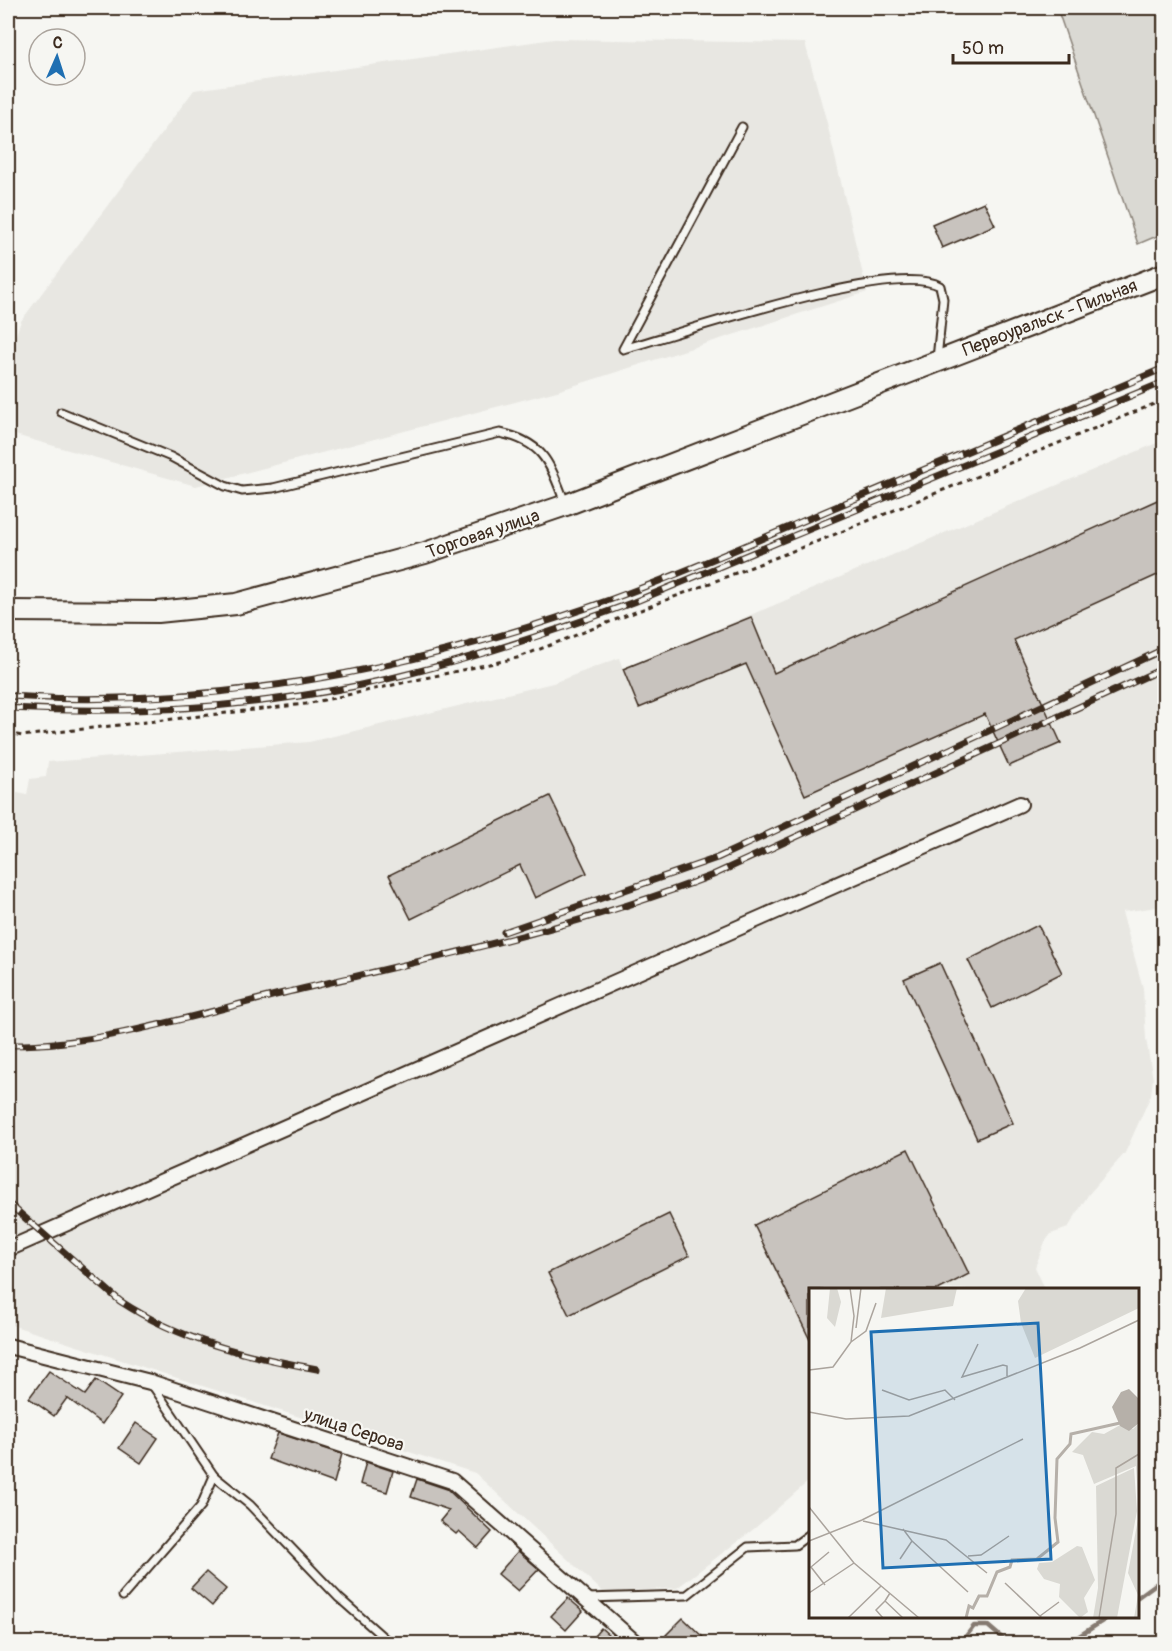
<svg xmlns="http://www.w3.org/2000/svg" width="1172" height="1651" viewBox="0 0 1172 1651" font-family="Pangolin,sans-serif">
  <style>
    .built { fill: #e8e7e2 }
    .green { fill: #dad9d3; stroke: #8a8278; stroke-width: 1.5 }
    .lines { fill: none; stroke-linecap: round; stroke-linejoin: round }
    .stream { stroke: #857a71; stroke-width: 4.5 }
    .building { fill: #c8c3be; stroke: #3b2a1e; stroke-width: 1.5 }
    .lane-casing { stroke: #3b2a1e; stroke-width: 11 }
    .street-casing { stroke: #3b2a1e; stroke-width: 18 }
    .secondary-casing { stroke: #3b2a1e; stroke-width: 24 }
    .path { stroke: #3b2a1e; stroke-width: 3; stroke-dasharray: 4.5 4.5; stroke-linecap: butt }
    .lane { stroke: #f6f6f2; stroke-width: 7 }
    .street { stroke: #f6f6f2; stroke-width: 14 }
    .secondary { stroke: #f6f6f2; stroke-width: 20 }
    .rail-casing { stroke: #3b2a1e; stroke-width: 7 }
    .rail { stroke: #f6f6f2; stroke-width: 4.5; stroke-dasharray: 14; stroke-linecap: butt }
    .labels { text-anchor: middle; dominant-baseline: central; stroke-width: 4.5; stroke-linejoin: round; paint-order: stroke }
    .street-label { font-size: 18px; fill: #3b2a1e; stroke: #f6f6f2 }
    .inset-river { fill: none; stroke: #b6b0a9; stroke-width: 3 }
    .inset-road { fill: none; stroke: #aba49d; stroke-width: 1.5 }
    .view { fill: #1f6fb2; fill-opacity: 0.15; stroke: #1f6fb2; stroke-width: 3 }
    .inset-edge { fill: none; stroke: #3b2a1e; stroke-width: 3 }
  </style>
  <rect width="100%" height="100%" fill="#f6f6f2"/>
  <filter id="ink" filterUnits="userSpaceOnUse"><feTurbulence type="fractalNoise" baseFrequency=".0167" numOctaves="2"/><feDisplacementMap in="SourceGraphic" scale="12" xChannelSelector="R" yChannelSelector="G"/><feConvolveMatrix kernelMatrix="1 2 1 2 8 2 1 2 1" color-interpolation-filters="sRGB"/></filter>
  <g filter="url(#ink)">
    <g class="built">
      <polygon points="554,39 805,43 827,123 867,292 557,391 196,486 8,433 8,356 21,321 194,90"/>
      <polygon points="1164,440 1164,906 1122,912 1143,988 1146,1039 1153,1079 1151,1095 1125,1153 1088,1195 1068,1228 1051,1234 1045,1242 1035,1267 1045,1289 810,1290 810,1480 755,1528 677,1588 604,1593 475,1473 8,1324 8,791 27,795 30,779 46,777 48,762 309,742 553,683 619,658 623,669"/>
    </g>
    <polygon class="green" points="1057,8 1164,8 1164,233 1138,244"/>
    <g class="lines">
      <g class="stream">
        <polyline points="1138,1597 1164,1578"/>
        <polyline points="960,1644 974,1626 988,1626 1009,1644"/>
        <polyline points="1067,1644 1110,1616"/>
      </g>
    </g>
    <g class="building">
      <polygon points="984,202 995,225 942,248 932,224"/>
      <polygon points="1164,497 1164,572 1014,640 1061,743 1009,766 985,714 805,795 746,664 639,708 623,669 751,617 774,673"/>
      <polygon points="550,796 587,873 535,898 520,865 411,919 389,875"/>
      <polygon points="1038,925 1062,973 992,1008 968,960"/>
      <polygon points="940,963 1013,1123 977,1139 904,979"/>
      <polygon points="908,1149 969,1274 938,1290 810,1290 810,1340 754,1225"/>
      <polygon points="669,1214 689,1256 569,1315 548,1273"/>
      <polygon points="49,1371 85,1395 96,1380 121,1397 102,1424 67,1398 54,1416 29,1398"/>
      <polygon points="136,1423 158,1438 141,1463 119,1448"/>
      <polygon points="278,1433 342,1454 334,1483 268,1459"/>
      <polygon points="366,1462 393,1471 387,1492 360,1484"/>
      <polygon points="417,1479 447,1489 492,1532 478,1548 459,1531 456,1534 440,1521 449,1510 411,1497"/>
      <polygon points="518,1551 539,1569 518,1591 498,1574"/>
      <polygon points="206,1572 226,1589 212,1606 191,1588"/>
      <polygon points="568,1598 583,1611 566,1630 551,1616"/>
      <polygon points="683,1618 710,1644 675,1644 666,1635"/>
      <polygon points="601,1628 619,1644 587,1644"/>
    </g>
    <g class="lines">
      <g class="lane-casing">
        <g id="lane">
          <path d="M742,127l-119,222c59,-16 271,-89 317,-63l3,13 -6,60"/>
          <path d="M61,412l110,45 54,29 17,5 31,-3 227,-55c45,9 50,32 66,72"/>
          <polyline points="214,1476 250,1505 339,1598 391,1644"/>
          <polyline points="123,1596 201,1506 214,1476 151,1383"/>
          <polyline points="587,1598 687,1595 748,1547 795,1545 810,1534"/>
        </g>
      </g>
      <g class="street-casing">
        <g id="street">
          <polyline points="8,1249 1020,804"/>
          <polyline points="8,1346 150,1382 452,1481 637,1644"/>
        </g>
      </g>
      <g class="secondary-casing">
        <polyline id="secondary" points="8,611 158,612 236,604 425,553 566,505 1164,274"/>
      </g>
      <polyline class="path" points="8,733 22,736 306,704 517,658 826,538 1164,400"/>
      <use href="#lane" class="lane"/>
      <use href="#street" class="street"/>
      <use href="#secondary" class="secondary"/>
      <g class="rail-casing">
        <g id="rail">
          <path d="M8,696c206,14 410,-27 604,-97 77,-28 151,-61 226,-93 109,-46 218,-92 326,-138"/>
          <path d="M8,708c115,6 235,1 348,-22 95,-20 187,-50 278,-84l530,-220"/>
          <polyline points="504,932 717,858 1164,649"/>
          <path d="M8,1045c93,1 185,-30 276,-52 144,-34 290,-64 429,-118l451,-207"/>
          <path d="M8,1203l112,98c61,40 126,55 197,68"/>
        </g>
      </g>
      <use href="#rail" class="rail"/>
    </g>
  </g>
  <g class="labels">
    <g class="street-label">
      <text transform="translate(1050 318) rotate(-21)">Первоуральск - Пильная</text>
      <text transform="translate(483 534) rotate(-19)">Торговая улица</text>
      <text transform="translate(354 1430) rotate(18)">улица Серова</text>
    </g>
  </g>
  <g transform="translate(809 1288)">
    <rect width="330" height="330" fill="#f6f6f2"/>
    <path d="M21,0h7l4,14 -6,25 -8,-9zM77,0h71l-4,18 -72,12zM217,0h113v20l-104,50 -14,-35 -3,-22zM330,135v195h-5l4,-23 -10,-22 11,-59 -3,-48 -42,18 -11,-29 -11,-3 20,-20 12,2 18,-10 11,5zM325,180l3,43 -20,107h-24l5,-30 -2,-102zM268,258l5,1 13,33 -11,18 4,14 -8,6 -21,-21 1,-13 -16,-5 -7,-10 2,-6 13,-1z" fill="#dad9d3"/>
    <path d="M320,101l10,10v24l-10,8 -9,-5 -8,-19 9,-15z" fill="#b6b0a9"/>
    <path class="inset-river" d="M157,330l3,-12 4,2 6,-12h8l10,-24 13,-5 2,-7 25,-1 21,-17 -3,-24 2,-59 13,-15 1,-10 49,-11"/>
    <path class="inset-road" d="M47,40l5,-40M42,54l15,-11 10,-28M169,56l-16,33 41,-12 4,1v10M0,82l24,-3 18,-25 3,-26 -4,-28M73,102l27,10 36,-10 10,10M0,124l37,7 63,-3 171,-68 59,-28M0,219l45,56 65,55M54,233l83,19 41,33M0,253l53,-21 161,-81M103,253l56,51M159,268l13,-1 28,-19M91,271l12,-18 -9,-12M196,295l37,35M16,297l-14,-18 18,-15M0,305l45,-30M81,305l-5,8 18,17M231,328l19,-14M39,330l33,-32M74,330l-7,-8 9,-9M290,330l17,-104v-46l23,-14"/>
    <path class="view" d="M229,35l13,236 -168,9 -12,-236z"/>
    <rect width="330" height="330" class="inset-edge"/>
  </g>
  <rect width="1172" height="1651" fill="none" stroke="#f6f6f2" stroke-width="30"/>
  <rect x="15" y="15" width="1142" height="1621" fill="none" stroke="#3b2a1e" stroke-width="2" filter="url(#ink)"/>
  <g transform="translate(57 57) rotate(3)"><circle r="28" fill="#f6f6f2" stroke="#aba49d" stroke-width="1.5"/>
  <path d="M0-4.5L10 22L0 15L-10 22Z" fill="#1f6fb2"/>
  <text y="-9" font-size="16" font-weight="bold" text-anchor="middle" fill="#3b2a1e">С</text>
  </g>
  <path d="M953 54v9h116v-9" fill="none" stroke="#3b2a1e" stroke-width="3"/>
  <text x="962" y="54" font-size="18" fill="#3b2a1e" stroke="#f6f6f2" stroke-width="4.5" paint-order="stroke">50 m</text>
</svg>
